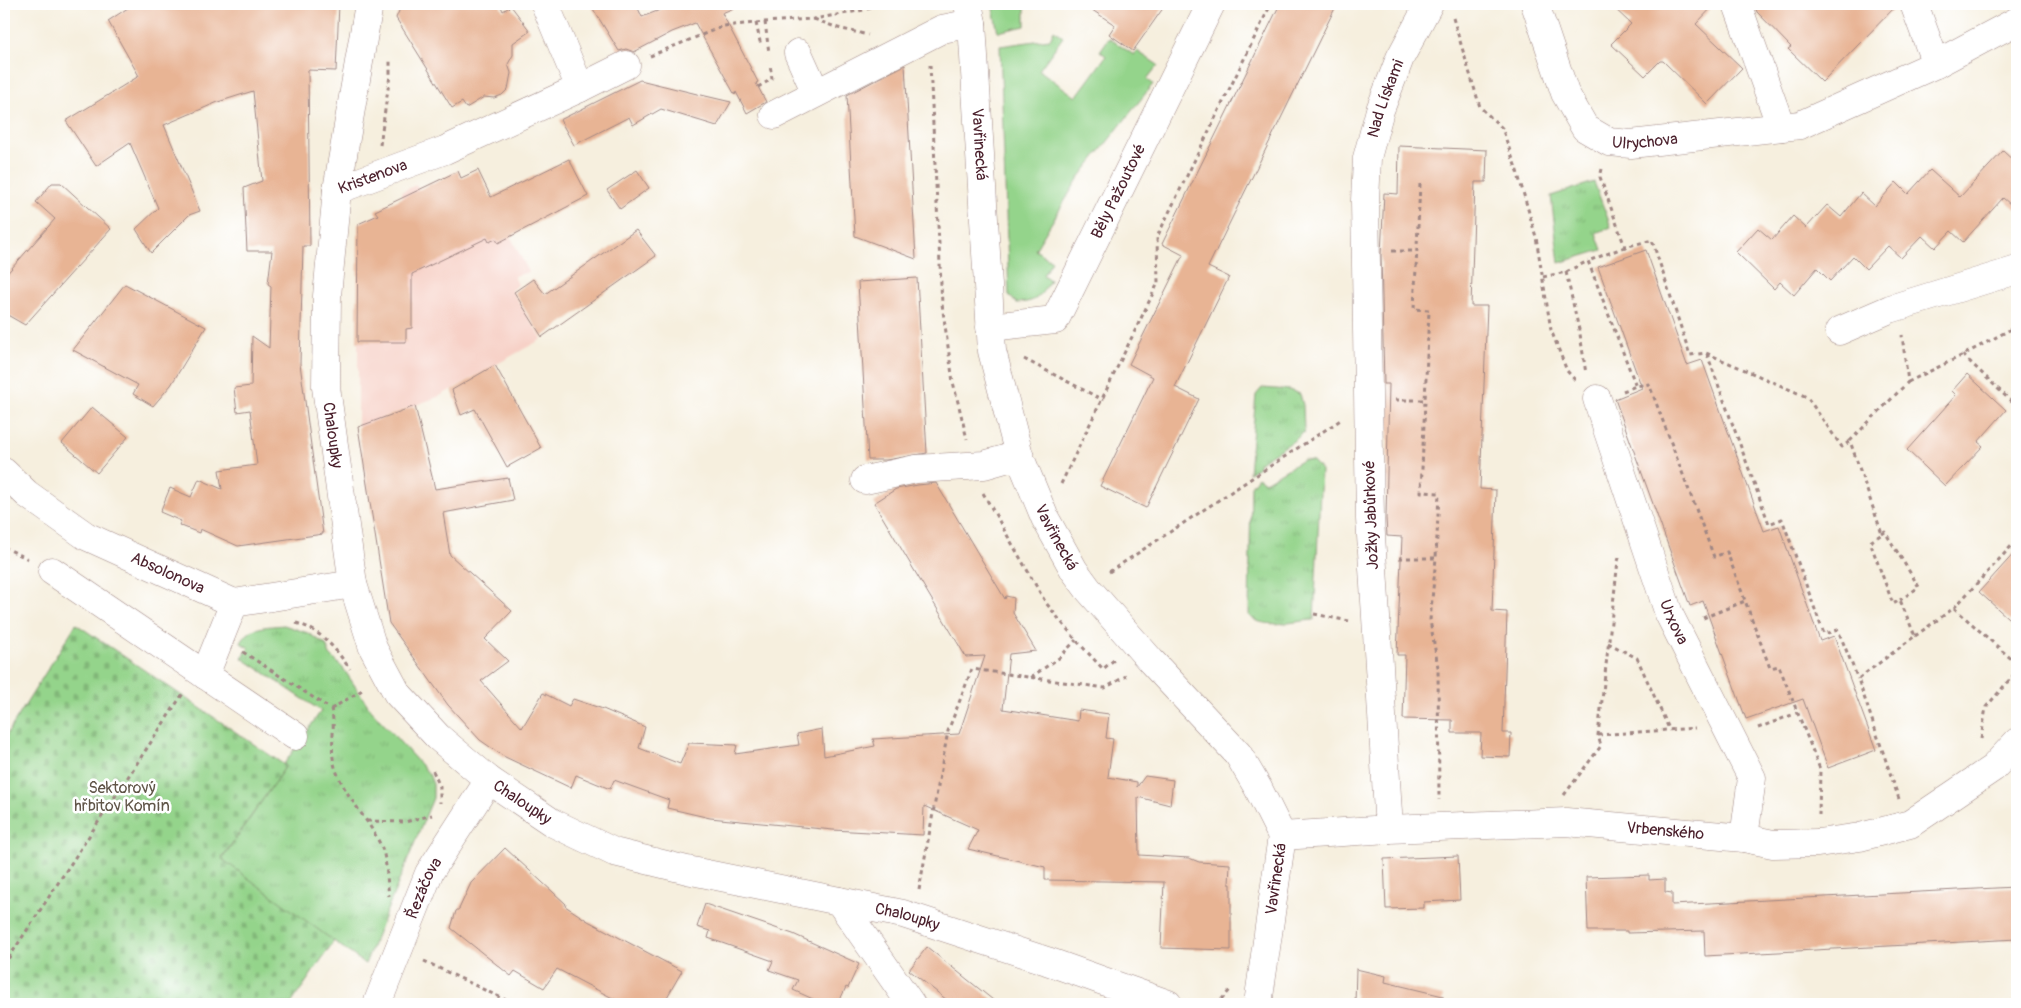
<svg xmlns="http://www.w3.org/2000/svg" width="2021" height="1008" viewBox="0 0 2021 1008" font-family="Pangolin,sans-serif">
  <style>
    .built { fill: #f7d1c7 }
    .green { fill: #94d48b; stroke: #6f7a5b }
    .cemetery { fill: url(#cemetery-stones); stroke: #6f7a5b }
    .park { fill: url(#park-tufts); stroke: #6f7a5b }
    .building { fill: #e8b494 }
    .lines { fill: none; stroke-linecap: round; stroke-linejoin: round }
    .minor-casing { stroke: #a08784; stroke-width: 29 }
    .path { stroke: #a08784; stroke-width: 3; stroke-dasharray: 4 4; stroke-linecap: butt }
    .minor { stroke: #fff; stroke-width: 28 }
    .labels { text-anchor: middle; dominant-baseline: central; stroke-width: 5; stroke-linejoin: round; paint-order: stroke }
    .street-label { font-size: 16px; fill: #4a1f2b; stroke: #fff }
    .park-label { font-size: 16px; fill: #605548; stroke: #fff }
  </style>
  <defs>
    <pattern id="cemetery-stones" width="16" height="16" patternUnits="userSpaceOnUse" patternTransform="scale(1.25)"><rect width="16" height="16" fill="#94d48b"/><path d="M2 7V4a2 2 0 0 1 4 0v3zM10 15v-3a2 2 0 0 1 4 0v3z" fill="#81b678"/></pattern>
    <pattern id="park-tufts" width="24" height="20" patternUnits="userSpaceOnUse" patternTransform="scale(1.25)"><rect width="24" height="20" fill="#94d48b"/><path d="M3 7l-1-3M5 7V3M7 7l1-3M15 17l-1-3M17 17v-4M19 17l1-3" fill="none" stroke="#81b678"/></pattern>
  </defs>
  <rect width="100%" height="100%" fill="#fff"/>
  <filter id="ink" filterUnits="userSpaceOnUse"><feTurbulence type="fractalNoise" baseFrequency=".02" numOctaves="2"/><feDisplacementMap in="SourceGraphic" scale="10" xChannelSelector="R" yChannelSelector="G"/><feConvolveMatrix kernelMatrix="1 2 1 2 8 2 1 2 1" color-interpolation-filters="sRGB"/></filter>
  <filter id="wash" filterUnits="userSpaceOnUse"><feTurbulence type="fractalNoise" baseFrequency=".0096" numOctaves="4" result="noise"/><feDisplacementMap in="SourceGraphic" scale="20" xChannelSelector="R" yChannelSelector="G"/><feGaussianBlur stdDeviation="1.12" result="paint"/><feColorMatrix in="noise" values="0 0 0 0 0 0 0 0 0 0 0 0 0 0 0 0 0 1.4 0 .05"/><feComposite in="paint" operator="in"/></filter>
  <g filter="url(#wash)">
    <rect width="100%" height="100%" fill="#f6efde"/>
    <polygon class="built" points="458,171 461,178 509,234 529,272 514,276 518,285 511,290 542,339 440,396 358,427 358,227 361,225 360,223 377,215 375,211 402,198 401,192 416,185 419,190"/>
    <g class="green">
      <polygon points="992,4 1025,4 1025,26 998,32"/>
      <path d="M1054,30l9,7 -24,33 37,27 30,-41 -6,-5 9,-13 25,17 3,-4 21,14 -11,14 6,5 -75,95 -43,71 17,11 -9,14 7,5c-10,17 -13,22 -33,23l-8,-7 -9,-250 50,-7z"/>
    </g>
    <polygon class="cemetery" points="76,624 286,766 222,858 334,941 291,1004 4,1004 4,739"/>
    <g class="park">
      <polygon points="1594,182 1611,227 1596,233 1602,250 1559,263 1551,196"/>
      <path d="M1262,388l27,2 11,4 3,11 1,27c-13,13 -31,20 -45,31v4l-10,6 7,-78z"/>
      <path d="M1303,460l10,1 8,9 -7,150c-19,1 -50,10 -65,-4l2,-130 7,-9 7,5z"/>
      <path d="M284,625l24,8 18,12 4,10 13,13 28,42 58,64 4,10v14l-68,166 -143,-105 64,-93 -2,-2 37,-53 -79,-53 7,-10 -8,-5c9,-18 25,-16 43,-18z"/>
    </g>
    <g id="blocks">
      <g class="building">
        <polygon points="134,4 339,4 336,71 308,70 310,246 303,246 300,364 323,534 238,546 200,529 199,533 179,525 181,521 160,512 170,488 191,497 199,479 222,489 219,470 257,465 250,410 237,412 234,388 251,386 252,336 269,348 271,286 268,284 272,251 247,251 244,188 262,181 253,91 218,102 164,125 200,211 189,215 151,253 136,229 158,208 130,143 96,166 66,121 139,76 108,21"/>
        <polygon points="402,4 500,4 503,11 511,6 530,31 513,43 513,55 508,64 511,73 508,89 502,95 494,98 484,97 466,108 462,102 452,108 396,18"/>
        <polygon points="590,4 636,4 642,17 675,4 741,4 741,5 722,13 758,82 756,83 766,102 747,113 736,92 735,95 695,23 672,32 634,52 626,49 619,51"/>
        <polygon points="1083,4 1166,4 1133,51 1109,34 1115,25"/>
        <polygon points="1280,4 1337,4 1208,267 1229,277 1175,387 1199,399 1146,508 1100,486 1153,377 1129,364 1183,255 1162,244"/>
        <polygon points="1610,4 1715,4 1696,24 1742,68 1707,104 1663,61 1660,61 1645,76 1611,44 1631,24"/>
        <polygon points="1754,4 1898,4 1822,82 1788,49 1791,47 1757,12"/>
        <polygon points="905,65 916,259 855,236 847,95"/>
        <polygon points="640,80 697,94 731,102 717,126 661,109 633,125 629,117 574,145 560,120"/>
        <polygon points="1399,146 1487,150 1486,182 1475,182 1471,306 1487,306 1480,489 1496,490 1492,611 1507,612 1503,733 1511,733 1510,757 1480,756 1481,733 1452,733 1452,720 1403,719 1405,655 1397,655 1402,537 1387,536 1386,518 1389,384 1384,384 1381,255 1384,193 1398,194"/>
        <polygon points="2003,151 2017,164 2017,210 2003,198 1963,242 1951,231 1935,248 1922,236 1901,258 1888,246 1866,269 1853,256 1830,281 1817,268 1794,295 1780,282 1774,289 1736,252 1758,228 1772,240 1793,216 1806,228 1827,205 1841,217 1861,193 1875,206 1896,182 1908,194 1930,170 1960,197"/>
        <polygon points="569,159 588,196 498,243 496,239 489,242 487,238 412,274 412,328 406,329 406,342 357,342 358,224 378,215 375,211 458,171 461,178 478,170 491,197"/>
        <polygon points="637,170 649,188 620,209 607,190"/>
        <polygon points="52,183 61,183 111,229 25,325 4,313 4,277 55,219 36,202"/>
        <polygon points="636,230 656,256 542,337 514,292 533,279 545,294"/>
        <polygon points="1646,250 1687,365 1702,360 1764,531 1779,526 1820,641 1834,636 1876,750 1828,768 1803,699 1746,719 1703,601 1690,606 1615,399 1642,388 1598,267"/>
        <polygon points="917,278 927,453 886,460 868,460 858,282"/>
        <polygon points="125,284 206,327 171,385 153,406 133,394 138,385 73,350"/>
        <polygon points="495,365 541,448 507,467 475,409 461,415 452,390"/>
        <polygon points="1967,374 2006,410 1978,442 1983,446 1945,486 1907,450 1956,395 1952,391"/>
        <polygon points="415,406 435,489 508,478 513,500 443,513 450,555 512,611 485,639 508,661 481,681 522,728 543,693 569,706 573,699 603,709 645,727 639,748 680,764 689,743 737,745 735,754 799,745 797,734 822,729 824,756 875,746 873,739 959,734 985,656 966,657 874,503 896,489 918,485 936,483 1005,599 1006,596 1014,598 1013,613 1036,651 1009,654 1003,709 1078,721 1079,710 1109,714 1106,738 1113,739 1108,777 1137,782 1137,787 1145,776 1173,780 1170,805 1138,797 1139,855 1189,858 1199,862 1230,864 1229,884 1231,884 1231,950 1161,948 1164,882 1045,880 1045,867 968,849 978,830 924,806 923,835 833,830 710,818 667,808 669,800 614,780 610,789 576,775 571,788 503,756 480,740 448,705 389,623 358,427"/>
        <polygon points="92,407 128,437 97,473 62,443"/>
        <polygon points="2017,550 2017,626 1979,592"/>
        <polygon points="505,848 566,904 565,906 588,921 682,971 663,1004 624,1004 557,969 544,988 515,971 511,976 451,928 456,911 459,909 471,883"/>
        <polygon points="1458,856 1460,900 1424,902 1424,908 1386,909 1384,859"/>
        <polygon points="1649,875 1649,880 1665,879 1665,892 1672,893 1672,905 2015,887 2017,939 1705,956 1704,931 1627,933 1627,931 1588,931 1586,877"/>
        <polygon points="705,904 793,934 859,964 848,988 846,987 838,1004 824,1004 793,990 798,980 769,970 773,961 708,938 710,931 697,927"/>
        <polygon points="927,947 998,1004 952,1004 909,970"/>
        <polygon points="1356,969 1386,976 1385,982 1443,996 1442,1004 1355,1004"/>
      </g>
    </g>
  </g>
  <g filter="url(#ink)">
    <use href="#blocks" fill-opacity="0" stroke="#a08784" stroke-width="1"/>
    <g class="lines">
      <g class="minor-casing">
        <g id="minor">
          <path id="s1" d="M369,4l-32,186 -10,106 -1,91 27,197 20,64 24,45 41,44 51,43 64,43 61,29 73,18 216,44 144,47 121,43"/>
          <path id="s2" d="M968,4l4,19 20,328 27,104 26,63 29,52 14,19 63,72 87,93 20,34 24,48 -24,168"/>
          <path id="s3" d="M1535,4l30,89 20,35 24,14 22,2 169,-19 136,-61 81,-43"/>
          <polyline points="1737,4 1781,127"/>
          <polyline points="1914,4 1936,64"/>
          <polyline points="798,53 816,93"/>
          <polyline points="580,88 626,65"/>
          <polyline points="774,115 942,29 972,23"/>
          <path id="s4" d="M337,190l108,-40 135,-62 -35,-84"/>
          <path id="s5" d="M990,327l65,-7 156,-316"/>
          <polyline points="1839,331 1890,309 2017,270"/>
          <path id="s6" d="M1597,399l72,215 83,164 -8,60"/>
          <path id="s7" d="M4,472l23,22 59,42 148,67 119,-19"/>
          <polyline points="865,480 916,469 984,465 1019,455"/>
          <polyline points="52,571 295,736"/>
          <polyline points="205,675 234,603"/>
          <path id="s8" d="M1389,829l-19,-310 -5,-318 2,-43 13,-48 20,-52 29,-54"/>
          <path id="s9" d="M1282,836l107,-7 177,-7 178,16 29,6 45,-1 42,-6 50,-13 83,-56 24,-26"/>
          <polyline points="839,901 911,1004"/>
          <path id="s10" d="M377,1004l52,-131 60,-93"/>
        </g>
      </g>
      <g class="path">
        <polyline points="1453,18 1480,107 1502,128 1517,171 1536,237 1551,330 1567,371 1576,381"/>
        <polyline points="814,19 838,28 868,35"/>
        <polyline points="765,22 769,53"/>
        <polyline points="756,23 761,46"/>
        <polyline points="650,56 724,26 765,22 814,19 864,10 882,4"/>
        <polyline points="930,65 942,304 953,382 967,439"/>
        <polyline points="758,87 772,79 770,64"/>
        <polyline points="380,145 390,75 390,59"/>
        <polyline points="1602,169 1600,177 1625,247 1652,240 1690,355 1706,353 1807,397 1842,447 1850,441"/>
        <polyline points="1420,184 1414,309 1429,310 1421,492 1439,493 1436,558 1430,620 1438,667 1439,800"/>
        <polyline points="1625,247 1588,261 1636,386 1649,384 1714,557 1727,552 1770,668 1779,666 1820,769 1819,815"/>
        <polyline points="1392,251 1416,251"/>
        <polyline points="1566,272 1580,334 1586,374"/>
        <polyline points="1543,277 1566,272 1588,261"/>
        <polyline points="1707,354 1769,524 1782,519 1824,634 1838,630 1858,679"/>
        <polyline points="1963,355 2017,407"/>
        <polyline points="1024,359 1103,400"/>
        <polyline points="1908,382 1963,355 2017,326"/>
        <polyline points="1623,391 1636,386"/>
        <polyline points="1395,400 1425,400"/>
        <polyline points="1061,484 1158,283 1157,237 1271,4"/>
        <polyline points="983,493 1046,603 1076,640 1103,669 1114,660"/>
        <polyline points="1882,534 1885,532 1919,587 1900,600"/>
        <polyline points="4,547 28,559"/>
        <polyline points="1399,558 1436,558"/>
        <polyline points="1109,572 1342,419"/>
        <polyline points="1954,608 2017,664"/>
        <polyline points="1314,614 1349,621"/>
        <polyline points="1703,618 1745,601"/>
        <path d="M296,623c25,7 39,25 54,46"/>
        <polyline points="1915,636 1954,608 2017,540"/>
        <polyline points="1608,643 1637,658 1670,731"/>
        <path d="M243,652l88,57c6,20 -3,40 5,61 10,28 33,49 45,76 6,12 6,36 8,50"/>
        <polyline points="1031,677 1059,658 1076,640"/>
        <polyline points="331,709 364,689"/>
        <polyline points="1758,728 1797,713"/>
        <polyline points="1598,735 1695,728"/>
        <polyline points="1981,739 1986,707 2017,671"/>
        <polyline points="433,771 440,787 440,803"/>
        <polyline points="1564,795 1601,746 1598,735 1618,561 1620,555"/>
        <polyline points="1899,799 1858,679 1915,636 1900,600 1893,604 1870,542 1882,534 1850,441 1908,382 1902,335"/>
        <polyline points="367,821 405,822 432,815"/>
        <polyline points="919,890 948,731 972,669 1105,688 1126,676"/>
        <polyline points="424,961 514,1004"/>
        <polyline points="4,965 184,692"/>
        <polyline points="1206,1004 1221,1000 1230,990"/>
      </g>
      <use href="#minor" class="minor"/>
    </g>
  </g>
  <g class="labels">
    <g class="street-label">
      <text stroke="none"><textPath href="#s8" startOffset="734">Nad Lískami</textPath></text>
      <text stroke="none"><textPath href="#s3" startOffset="198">Ulrychova</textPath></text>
      <text stroke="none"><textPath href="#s2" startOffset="141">Vavřinecká</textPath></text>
      <text stroke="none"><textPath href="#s4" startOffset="38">Kristenova</textPath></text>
      <text stroke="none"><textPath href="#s5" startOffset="209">Běly Pažoutové</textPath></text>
      <text stroke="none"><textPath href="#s1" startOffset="435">Chaloupky</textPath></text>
      <text transform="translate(1371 515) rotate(-92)">Jožky Jabůrkové</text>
      <text stroke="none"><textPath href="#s2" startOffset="546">Vavřinecká</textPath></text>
      <text stroke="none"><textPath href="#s7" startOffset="194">Absolonova</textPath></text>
      <text stroke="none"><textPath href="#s6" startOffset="236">Urxova</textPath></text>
      <text stroke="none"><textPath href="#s1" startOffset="870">Chaloupky</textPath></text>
      <text stroke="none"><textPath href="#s9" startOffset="384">Vrbenského</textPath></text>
      <text transform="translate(1276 879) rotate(-82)">Vavřinecká</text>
      <text stroke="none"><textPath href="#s10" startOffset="125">Řezáčova</textPath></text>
      <text stroke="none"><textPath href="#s1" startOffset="1275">Chaloupky</textPath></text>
    </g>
    <g class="park-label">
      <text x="122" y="788">Sektorový<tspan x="122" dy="18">hřbitov Komín</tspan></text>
    </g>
  </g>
  <rect width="2021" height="1008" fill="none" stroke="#fff" stroke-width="20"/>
</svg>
